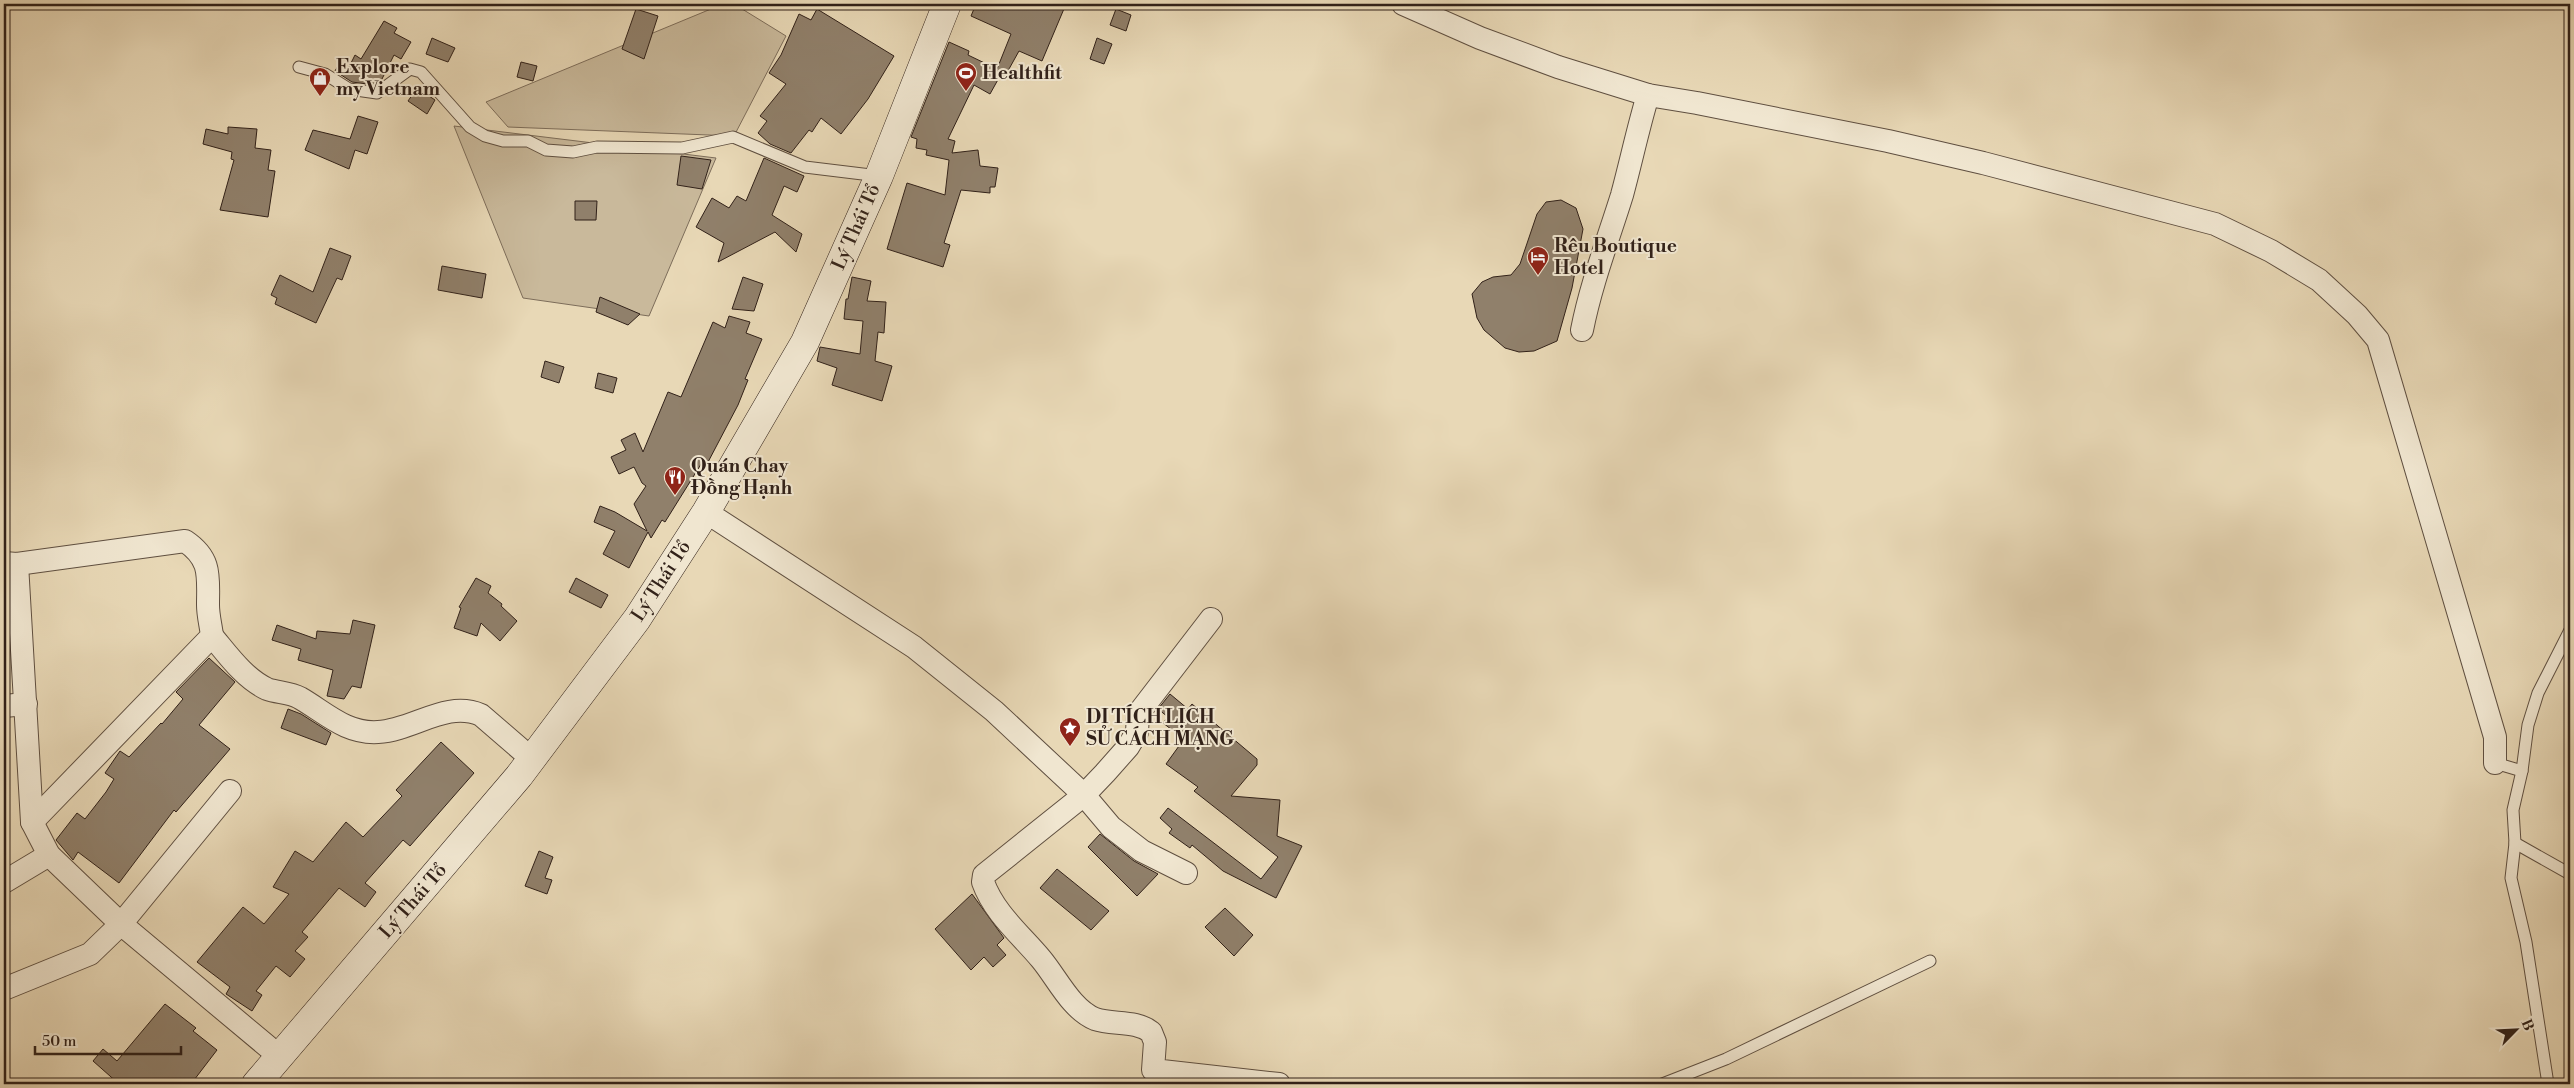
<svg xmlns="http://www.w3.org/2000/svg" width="2574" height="1088" viewBox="0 0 2574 1088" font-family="'Libre Bodoni',serif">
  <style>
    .green { fill: #c9b99b; stroke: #7d6d5a }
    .building { fill: #90806b; stroke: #312119 }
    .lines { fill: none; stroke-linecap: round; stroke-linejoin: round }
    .lane-casing { stroke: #5f4f40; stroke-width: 13 }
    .street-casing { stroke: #5f4f40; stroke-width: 24 }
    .secondary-casing { stroke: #312119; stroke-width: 29 }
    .lane { stroke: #f0e6d0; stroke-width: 11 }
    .street { stroke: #f0e6d0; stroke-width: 22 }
    .secondary { stroke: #f0e6d0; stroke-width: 28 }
    .labels { text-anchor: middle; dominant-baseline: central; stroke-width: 4; stroke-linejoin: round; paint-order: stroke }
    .poi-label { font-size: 19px; font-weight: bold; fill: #312119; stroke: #f0e6d0; text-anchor: start }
    .street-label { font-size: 19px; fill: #312119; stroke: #f0e6d0 }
  </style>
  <rect width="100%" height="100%" fill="#e8d8b6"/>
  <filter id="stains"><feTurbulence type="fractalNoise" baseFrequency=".004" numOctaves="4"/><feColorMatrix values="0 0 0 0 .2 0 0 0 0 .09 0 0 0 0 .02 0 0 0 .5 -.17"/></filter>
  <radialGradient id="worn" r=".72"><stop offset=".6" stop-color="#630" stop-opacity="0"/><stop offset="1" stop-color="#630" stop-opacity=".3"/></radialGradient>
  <g class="green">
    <polygon points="723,4 734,4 786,36 734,136 508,127 486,102"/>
    <polygon points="454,126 716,158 649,316 523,298"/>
  </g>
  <g class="building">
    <polygon points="976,4 1066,4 1042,61 1019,51 1004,78 1000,76 990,94 974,85 948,139 955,141 952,153 978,150 980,166 998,168 995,187 990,187 990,193 961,190 944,243 950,245 943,267 887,249 907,183 945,195 949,160 926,155 927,150 916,148 917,139 911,137 949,42 969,51 968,55 997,69 1011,34 971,16"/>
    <polygon points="636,9 658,16 644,59 622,49"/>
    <polygon points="817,9 894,56 868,99 841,134 821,118 812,132 809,130 791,153 770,144 758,133 767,121 760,116 786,84 769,73 781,55 799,14 811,20"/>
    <polygon points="1116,9 1131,15 1126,31 1110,25"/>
    <polygon points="384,21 397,28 394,33 411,42 401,59 394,55 381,81 375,85 352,82 335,71 339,64 348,69 355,55 361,59"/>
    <polygon points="432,38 455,48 448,62 426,54"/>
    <polygon points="1097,38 1112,44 1104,64 1090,59"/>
    <polygon points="521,62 537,66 533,81 517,77"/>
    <polygon points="417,88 435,100 427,114 408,101"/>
    <polygon points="358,116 378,122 367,154 355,150 349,169 305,150 313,130 350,139"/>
    <polygon points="228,127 257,129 255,148 271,150 268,170 275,171 268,217 220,210 234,160 231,159 232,152 203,144 206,129 228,134"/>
    <polygon points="681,156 711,160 702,189 677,185"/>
    <polygon points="764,158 804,176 797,192 784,186 772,215 802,234 796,252 775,232 718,262 724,243 696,227 712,198 729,208 737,196 746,201"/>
    <polygon points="1561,200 1576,208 1583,229 1572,288 1557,341 1534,351 1519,352 1505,348 1484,330 1477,318 1472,294 1482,282 1493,277 1511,275 1520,264 1537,214 1546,202"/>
    <polygon points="575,201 597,201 596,220 575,220"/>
    <polygon points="330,248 351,256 342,280 337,278 316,323 275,304 277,298 271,295 280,275 313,292"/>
    <polygon points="442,266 486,274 482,298 438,290"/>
    <polygon points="743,277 763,284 754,311 732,309"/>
    <polygon points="852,277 871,281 867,301 886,302 884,333 878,332 875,361 892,366 882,401 832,385 837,368 817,361 820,347 860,354 863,321 844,319 846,299 848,299"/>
    <polygon points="600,297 640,314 628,325 616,320 596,312"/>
    <polygon points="729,316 750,322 746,333 762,339 745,379 748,380 738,405 707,464 703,461 665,522 662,520 651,538 648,532 629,568 603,554 615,531 594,522 600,506 615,512 647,531 634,504 646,486 642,483 634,467 619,474 611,457 626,450 621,440 635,433 643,452 668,392 681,397 713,322 725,328"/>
    <polygon points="545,361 564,367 559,383 541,377"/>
    <polygon points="598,373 617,378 613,393 595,388"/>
    <polygon points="476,578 491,586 488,593 502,604 501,606 517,621 500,641 481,623 477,636 454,628 461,608 459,607"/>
    <polygon points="576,578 608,595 601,608 569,592"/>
    <polygon points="353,620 375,625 361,688 352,686 344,699 327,696 333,670 298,660 301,649 272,640 277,625 316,639 317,631 350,634"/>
    <polygon points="209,658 235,682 199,725 230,749 176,812 174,810 119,883 78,852 73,860 56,840 77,813 85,819 106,792 114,779 105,773 120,751 129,757 161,723 162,724 183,699 176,692"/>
    <polygon points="1170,694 1188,709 1192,704 1257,759 1257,765 1231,796 1280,800 1277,836 1302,846 1276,898 1223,871 1192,845 1190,848 1169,833 1172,829 1160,818 1168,808 1261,879 1278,857 1194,791 1198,787 1166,764 1184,739 1163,723 1168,717 1158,709"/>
    <polygon points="288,709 301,714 331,733 326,745 281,728"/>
    <polygon points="441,742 474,773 410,846 403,840 365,883 376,892 365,907 339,888 302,932 308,937 295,951 305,959 290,977 276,966 256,991 262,995 252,1011 226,994 230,987 197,962 243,907 264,924 289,894 273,887 295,851 313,862 346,822 363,837 402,796 396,790"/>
    <polygon points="1100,834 1134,861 1158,874 1137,896 1088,847"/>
    <polygon points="539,851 553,857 545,878 552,880 547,894 525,886"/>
    <polygon points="1057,869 1109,911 1091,930 1040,888"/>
    <polygon points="972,894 1004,938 997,945 1006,955 993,967 984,957 971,970 935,929"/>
    <polygon points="1225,908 1253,935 1234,956 1205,927"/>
    <polygon points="165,1004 196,1028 193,1031 217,1050 191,1084 119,1084 93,1061 103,1049 117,1061"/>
  </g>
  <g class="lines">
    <g class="lane-casing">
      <g id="lane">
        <polyline points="299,67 325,74 349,89 377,93 410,69 421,72 470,127 485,136 503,141 528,141 546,150 573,152 597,147 682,148 733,137 805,167 879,176"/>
        <polyline points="2495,763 2522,771"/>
        <polyline points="2515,843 2570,874"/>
        <polyline points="1662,1084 1726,1059 1930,961"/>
        <polyline points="2548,1084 2526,942 2511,878 2515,843 2513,810 2522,771 2528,725 2538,693 2570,630"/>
      </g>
    </g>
    <g class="street-casing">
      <g id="street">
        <polyline points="1403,4 1480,38 1558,67 1648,95 1697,103 1888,141 1983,163 2215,224 2271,251 2319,280 2357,315 2378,340 2495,737 2495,763"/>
        <path d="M1582,330c9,-46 26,-90 40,-135 9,-33 16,-67 26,-100"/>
        <polyline points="706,512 914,647 994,711 1084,795 1111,827 1142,851 1186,873"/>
        <path d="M4,563l13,1 168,-23c27,18 23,36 23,64 0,11 3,21 4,31l-180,186"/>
        <polyline points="17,564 32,822 49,855 121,924 279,1056"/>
        <path d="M1211,619l-73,95 -1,18 -9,15 -23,26 -21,22 -100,80 -1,7c11,31 38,53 58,77 16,19 30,50 54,60 18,6 41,1 56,13l4,10 -2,28 126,14"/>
        <path d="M212,636c16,19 32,42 55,53 11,4 22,3 33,9 26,15 46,36 78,34 36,-2 68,-32 103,-17l51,44"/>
        <polyline points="4,706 26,704"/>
        <polyline points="4,882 49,855"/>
        <polyline points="4,989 90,954 121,924 230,791"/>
      </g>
    </g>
    <g class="secondary-casing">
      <polyline id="secondary" points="256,1084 519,776 637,619 706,512 805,342 879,176 947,4"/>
    </g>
    <use href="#lane" class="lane"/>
    <use href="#street" class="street"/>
    <use href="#secondary" class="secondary"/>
  </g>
  <defs>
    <g id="stadium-pin" transform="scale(1.125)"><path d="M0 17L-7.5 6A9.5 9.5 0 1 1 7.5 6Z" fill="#8f2418" stroke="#f0e6d0"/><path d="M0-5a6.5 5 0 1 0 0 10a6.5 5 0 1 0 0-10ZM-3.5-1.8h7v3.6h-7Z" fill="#fff"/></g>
    <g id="shop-pin" transform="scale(1.125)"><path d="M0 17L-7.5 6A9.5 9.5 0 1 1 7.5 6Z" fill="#8f2418" stroke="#f0e6d0"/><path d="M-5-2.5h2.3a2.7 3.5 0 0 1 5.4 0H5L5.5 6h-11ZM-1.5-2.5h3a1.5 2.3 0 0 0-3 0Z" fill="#fff"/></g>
    <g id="hotel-pin" transform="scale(1.125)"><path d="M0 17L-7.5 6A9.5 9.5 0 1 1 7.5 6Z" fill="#8f2418" stroke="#f0e6d0"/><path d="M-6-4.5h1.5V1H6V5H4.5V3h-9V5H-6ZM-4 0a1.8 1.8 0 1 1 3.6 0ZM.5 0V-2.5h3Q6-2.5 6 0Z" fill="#fff"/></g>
    <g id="restaurant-pin" transform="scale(1.125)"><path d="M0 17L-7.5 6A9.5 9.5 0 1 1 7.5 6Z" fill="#8f2418" stroke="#f0e6d0"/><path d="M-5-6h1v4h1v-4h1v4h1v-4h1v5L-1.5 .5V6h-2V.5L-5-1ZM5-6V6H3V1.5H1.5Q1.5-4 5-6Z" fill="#fff"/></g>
    <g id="sight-pin" transform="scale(1.125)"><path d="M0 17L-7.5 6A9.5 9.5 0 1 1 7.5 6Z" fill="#8f2418" stroke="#f0e6d0"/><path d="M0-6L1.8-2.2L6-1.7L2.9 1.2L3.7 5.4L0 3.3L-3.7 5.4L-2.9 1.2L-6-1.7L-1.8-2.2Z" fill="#fff"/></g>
  </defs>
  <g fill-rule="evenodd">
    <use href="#stadium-pin" x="966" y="73"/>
    <use href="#shop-pin" x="320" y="78"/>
    <use href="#hotel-pin" x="1538" y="257"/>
    <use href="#restaurant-pin" x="675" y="477"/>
    <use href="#sight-pin" x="1070" y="728"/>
  </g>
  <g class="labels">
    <g class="poi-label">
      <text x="336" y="67">Explore<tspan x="336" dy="22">my Vietnam</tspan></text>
      <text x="982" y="73">Healthfit</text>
      <text x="1554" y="246">Rêu Boutique<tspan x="1554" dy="22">Hotel</tspan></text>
      <text x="691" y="466">Quán Chay<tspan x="691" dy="22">Đồng Hạnh</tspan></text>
      <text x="1086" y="717">DI TÍCH LỊCH<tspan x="1086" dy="22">SỬ CÁCH MẠNG</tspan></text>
    </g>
    <g class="street-label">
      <text transform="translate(856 227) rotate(-66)">Lý Thái Tổ</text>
      <text transform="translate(661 581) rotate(-57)">Lý Thái Tổ</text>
      <text transform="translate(413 901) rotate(-49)">Lý Thái Tổ</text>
    </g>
  </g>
  <rect width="2574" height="1088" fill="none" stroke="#e8d8b6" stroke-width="20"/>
  <rect x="5" y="5" width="2564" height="1078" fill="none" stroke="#312119" stroke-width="2.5"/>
  <rect x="10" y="10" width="2554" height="1068" fill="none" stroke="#312119"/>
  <g transform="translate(2516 1030) rotate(66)" stroke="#f0e6d0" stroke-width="4" paint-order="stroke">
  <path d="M0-4L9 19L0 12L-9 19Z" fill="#312119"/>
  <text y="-8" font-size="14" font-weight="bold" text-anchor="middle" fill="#312119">B</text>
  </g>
  <path d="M35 1046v8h146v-8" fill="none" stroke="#312119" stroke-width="2.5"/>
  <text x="42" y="1046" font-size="15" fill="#312119" stroke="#f0e6d0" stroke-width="4" paint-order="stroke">50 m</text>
  <rect width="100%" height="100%" filter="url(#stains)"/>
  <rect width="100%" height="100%" fill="url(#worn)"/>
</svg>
